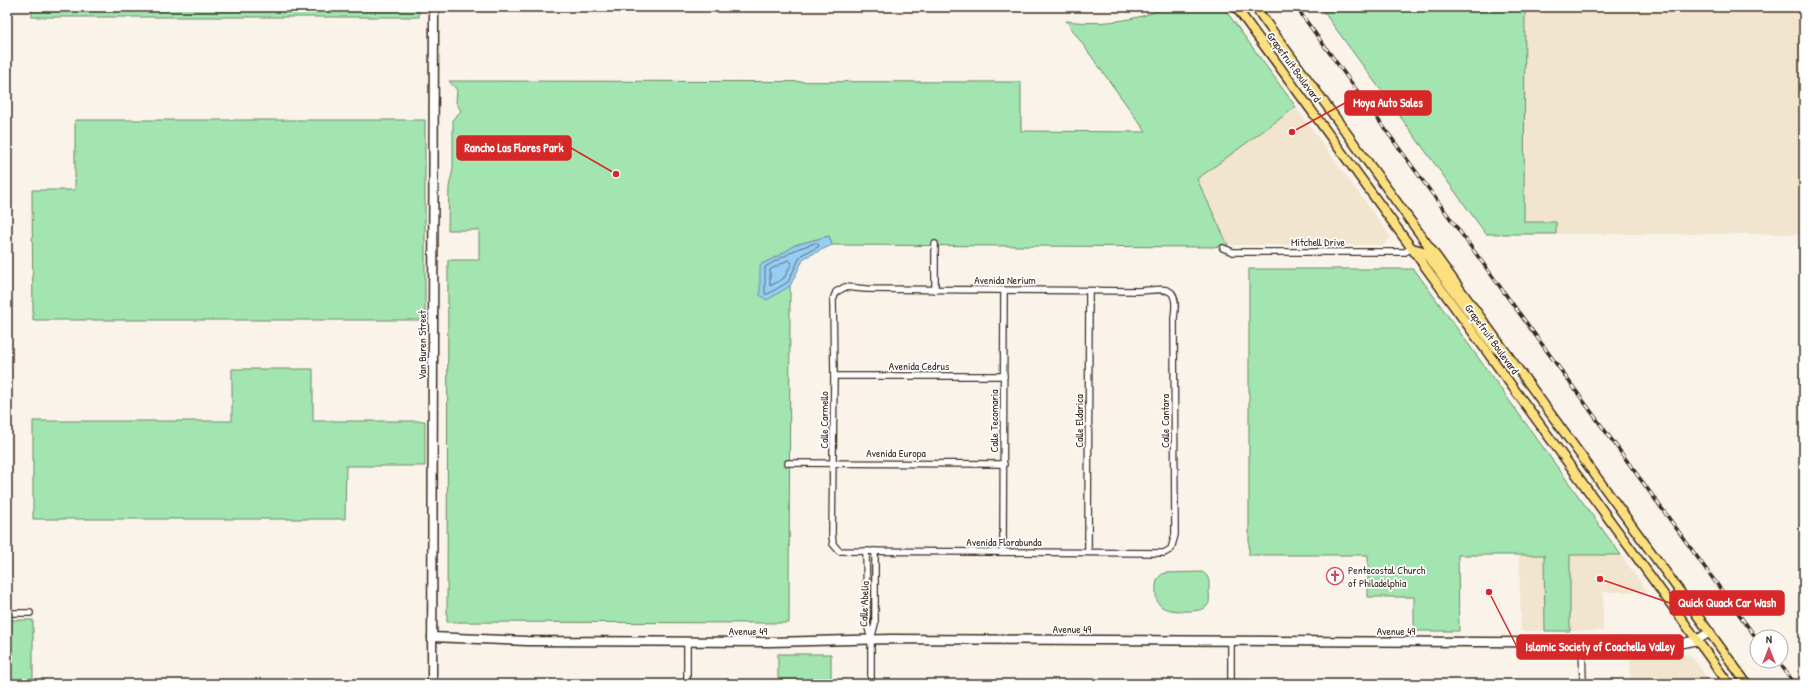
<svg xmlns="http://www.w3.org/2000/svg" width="1811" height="691" viewBox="0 0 1811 691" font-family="'Patrick Hand',sans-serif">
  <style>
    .built { fill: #f2e5d0 }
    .green { fill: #a2e5b0; stroke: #6e8867 }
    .water { fill: #95cdf4; stroke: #718c9e }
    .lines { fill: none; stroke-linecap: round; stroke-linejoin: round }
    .shore { stroke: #5f6b74; stroke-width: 1 }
    .street-casing { stroke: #3b2a1e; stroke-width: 8 }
    .secondary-casing { stroke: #3b2a1e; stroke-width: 11 }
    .primary-casing { stroke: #3b2a1e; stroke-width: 11 }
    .street { stroke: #fff; stroke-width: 5.5 }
    .secondary { stroke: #fff; stroke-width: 8 }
    .primary { stroke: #fce080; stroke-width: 8 }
    .rail-casing { stroke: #3b2a1e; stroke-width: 3.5 }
    .rail { stroke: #fff; stroke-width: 2; stroke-dasharray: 6; stroke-linecap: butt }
    .labels { text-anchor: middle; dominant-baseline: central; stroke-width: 3.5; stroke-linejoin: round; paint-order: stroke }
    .street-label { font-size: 11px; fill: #3b2a1e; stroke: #fff }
    .poi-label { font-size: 11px; fill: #3b2a1e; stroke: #fff; text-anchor: start }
    .leader { fill: none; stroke: #d62828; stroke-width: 1.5 }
    .callout-dot { fill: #d62828; stroke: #fff; stroke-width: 1.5 }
    .callout { fill: #d62828; stroke: #d62828; stroke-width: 1.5 }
    .callout-label { font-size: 12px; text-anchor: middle; font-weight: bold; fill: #fff }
  </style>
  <rect width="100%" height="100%" fill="#f9f3ea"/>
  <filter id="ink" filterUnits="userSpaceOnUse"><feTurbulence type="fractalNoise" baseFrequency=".025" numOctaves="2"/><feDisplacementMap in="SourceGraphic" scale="8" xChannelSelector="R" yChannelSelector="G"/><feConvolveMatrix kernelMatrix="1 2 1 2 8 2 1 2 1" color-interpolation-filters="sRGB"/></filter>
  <g filter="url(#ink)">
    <g class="built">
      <polygon points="1525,7 1804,7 1804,234 1556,234 1556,222 1524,222"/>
      <polygon points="1296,107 1391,237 1384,245 1228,245 1197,179"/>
      <polygon points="1519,555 1544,555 1545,631 1521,631"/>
      <polygon points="1570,555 1621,555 1648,592 1603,592 1603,631 1570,631"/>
      <polygon points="1630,655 1685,655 1692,657 1712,684 1630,684"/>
    </g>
    <g class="green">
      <rect x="32" y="7" width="387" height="10"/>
      <path d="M1166,7h57l73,100 -99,72 31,66 -15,2 -381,-2 -3,-9 -34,9 -15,10 -20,10 30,21 -1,337 -342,-1 1,-362h31v-30h-31l1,-43 4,-18v-50l8,-8 -5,-9 1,-12 -8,-9 572,1v49l125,1 -80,-111c33,4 69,1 100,-14z"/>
      <polygon points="1320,7 1525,7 1524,222 1556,222 1556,234 1486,234"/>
      <polygon points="75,120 425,120 425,320 33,320 32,190 75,190"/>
      <polygon points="1249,269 1414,269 1621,555 1570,555 1570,631 1545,631 1544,555 1458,555 1459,631 1414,631 1414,597 1368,597 1368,555 1249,555"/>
      <polygon points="232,369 313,369 313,421 425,421 425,466 346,466 345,519 33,519 33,421 232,421"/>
      <path d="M1202,572c8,4 7,10 7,18 0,6 2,13 -3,17 -5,6 -38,5 -44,0 -7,-5 -6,-12 -6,-19 0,-8 2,-11 8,-15z"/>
      <rect x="7" y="620" width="26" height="64"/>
      <polygon points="778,654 831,654 831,684 778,683"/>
    </g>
    <polygon class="water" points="829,236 832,245 804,258 790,286 767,300 760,295 760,265 780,255 795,245"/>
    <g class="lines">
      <g class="shore">
        <polygon points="816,243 819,245 818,247 801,255 788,282 768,294 765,294 765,267 797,249"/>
        <polygon points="789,260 792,263 784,278 770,286 770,270"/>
      </g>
      <g class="street-casing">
        <g id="street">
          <polyline points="935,244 935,290"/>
          <polyline points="1223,248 1233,252 1405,252 1412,248"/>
          <path d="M845,287l21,2 273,2c28,-2 40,-7 35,27l1,217 -4,14 -7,4 -325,-2 -6,-7 -1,-10 2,-158 -1,-76 3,-8z"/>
          <polyline points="834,376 1004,376"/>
          <polyline points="788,463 1004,464"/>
          <polyline points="866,551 867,624 871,639 871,684"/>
          <polyline points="1003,552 1004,290"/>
          <polyline points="1088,552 1089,291"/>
          <polyline points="7,613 30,613"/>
          <polyline points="871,639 875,624 875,551"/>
          <polyline points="1231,641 1231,684"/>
          <polyline points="687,642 687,684"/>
          <polyline points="1582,643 1583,684"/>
        </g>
      </g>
      <g class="secondary-casing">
        <g id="secondary">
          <polyline points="432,637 527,641 771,642 891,639 1684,643 1697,640 1710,632"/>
          <polyline points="432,684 434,7"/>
        </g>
      </g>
      <g class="primary-casing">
        <g id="primary">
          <polyline points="1236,7 1729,684"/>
          <polyline points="1255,7 1747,684"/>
          <polyline points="1412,248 1423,251 1430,259 1493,346 1501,353"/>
        </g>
      </g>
      <use href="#street" class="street"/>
      <use href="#secondary" class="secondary"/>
      <use href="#primary" class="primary"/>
      <g class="rail-casing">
        <g id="rail">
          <polyline points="1296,7 1757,639"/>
          <polyline points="1778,661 1795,684"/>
        </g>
      </g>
      <use href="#rail" class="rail"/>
    </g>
  </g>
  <defs>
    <g id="church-ring" transform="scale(0.9)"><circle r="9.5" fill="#fff" stroke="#d1495b" stroke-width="1.5"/><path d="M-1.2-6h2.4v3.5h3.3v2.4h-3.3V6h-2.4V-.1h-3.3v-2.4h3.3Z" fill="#d1495b"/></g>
  </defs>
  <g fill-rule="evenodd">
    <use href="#church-ring" x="1335" y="576"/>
  </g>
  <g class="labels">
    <g class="street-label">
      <text transform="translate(1294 67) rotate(54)">Grapefruit Boulevard</text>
      <text x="1318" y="242">Mitchell Drive</text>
      <text x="1005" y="280">Avenida Nerium</text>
      <text transform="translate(1492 339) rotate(54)">Grapefruit Boulevard</text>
      <text transform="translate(422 345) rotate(-90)">Van Buren Street</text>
      <text x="919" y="366">Avenida Cedrus</text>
      <text transform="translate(824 420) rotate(-90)">Calle Carmello</text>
      <text transform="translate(994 421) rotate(-90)">Calle Tecomaria</text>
      <text transform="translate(1079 421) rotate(-90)">Calle Eldarica</text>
      <text transform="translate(1165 421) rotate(-90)">Calle Cantara</text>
      <text x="896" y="453">Avenida Europa</text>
      <text x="1004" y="542">Avenida Florabunda</text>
      <text transform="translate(864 604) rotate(-88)">Calle Abelia</text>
      <text x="1072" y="629">Avenue 49</text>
      <text x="748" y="631">Avenue 49</text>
      <text x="1396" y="631">Avenue 49</text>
    </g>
    <g class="poi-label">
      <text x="1348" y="570">Pentecostal Church<tspan x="1348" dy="13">of Philadelphia</tspan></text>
    </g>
  </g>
  <path class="leader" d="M1292 132L1345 103M616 174L571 148M1600 579L1670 603M1489 592L1517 647"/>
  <g class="callout-dot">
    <circle cx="1292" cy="132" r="4"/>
    <circle cx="616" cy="174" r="4"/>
    <circle cx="1600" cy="579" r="4"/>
    <circle cx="1489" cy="592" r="4"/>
  </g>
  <g class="callout">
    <rect x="1345" y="91" width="86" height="24" rx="4"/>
    <rect x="457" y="136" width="114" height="24" rx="4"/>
    <rect x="1670" y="591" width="114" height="24" rx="4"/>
    <rect x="1517" y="635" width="166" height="24" rx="4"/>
  </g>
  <g class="callout-label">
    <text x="1388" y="107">Moya Auto Sales</text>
    <text x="514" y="152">Rancho Las Flores Park</text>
    <text x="1727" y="607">Quick Quack Car Wash</text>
    <text x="1600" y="651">Islamic Society of Coachella Valley</text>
  </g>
  <rect width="1811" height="691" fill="none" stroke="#fff" stroke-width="24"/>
  <rect x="12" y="12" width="1787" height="667" fill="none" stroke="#3b2a1e" stroke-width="1.5" filter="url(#ink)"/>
  <g transform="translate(1769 649)"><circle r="19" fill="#ffffff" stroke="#b1aaa5"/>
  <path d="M0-3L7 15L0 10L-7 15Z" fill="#d1495b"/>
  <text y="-6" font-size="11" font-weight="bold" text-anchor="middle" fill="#3b2a1e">N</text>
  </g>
</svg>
